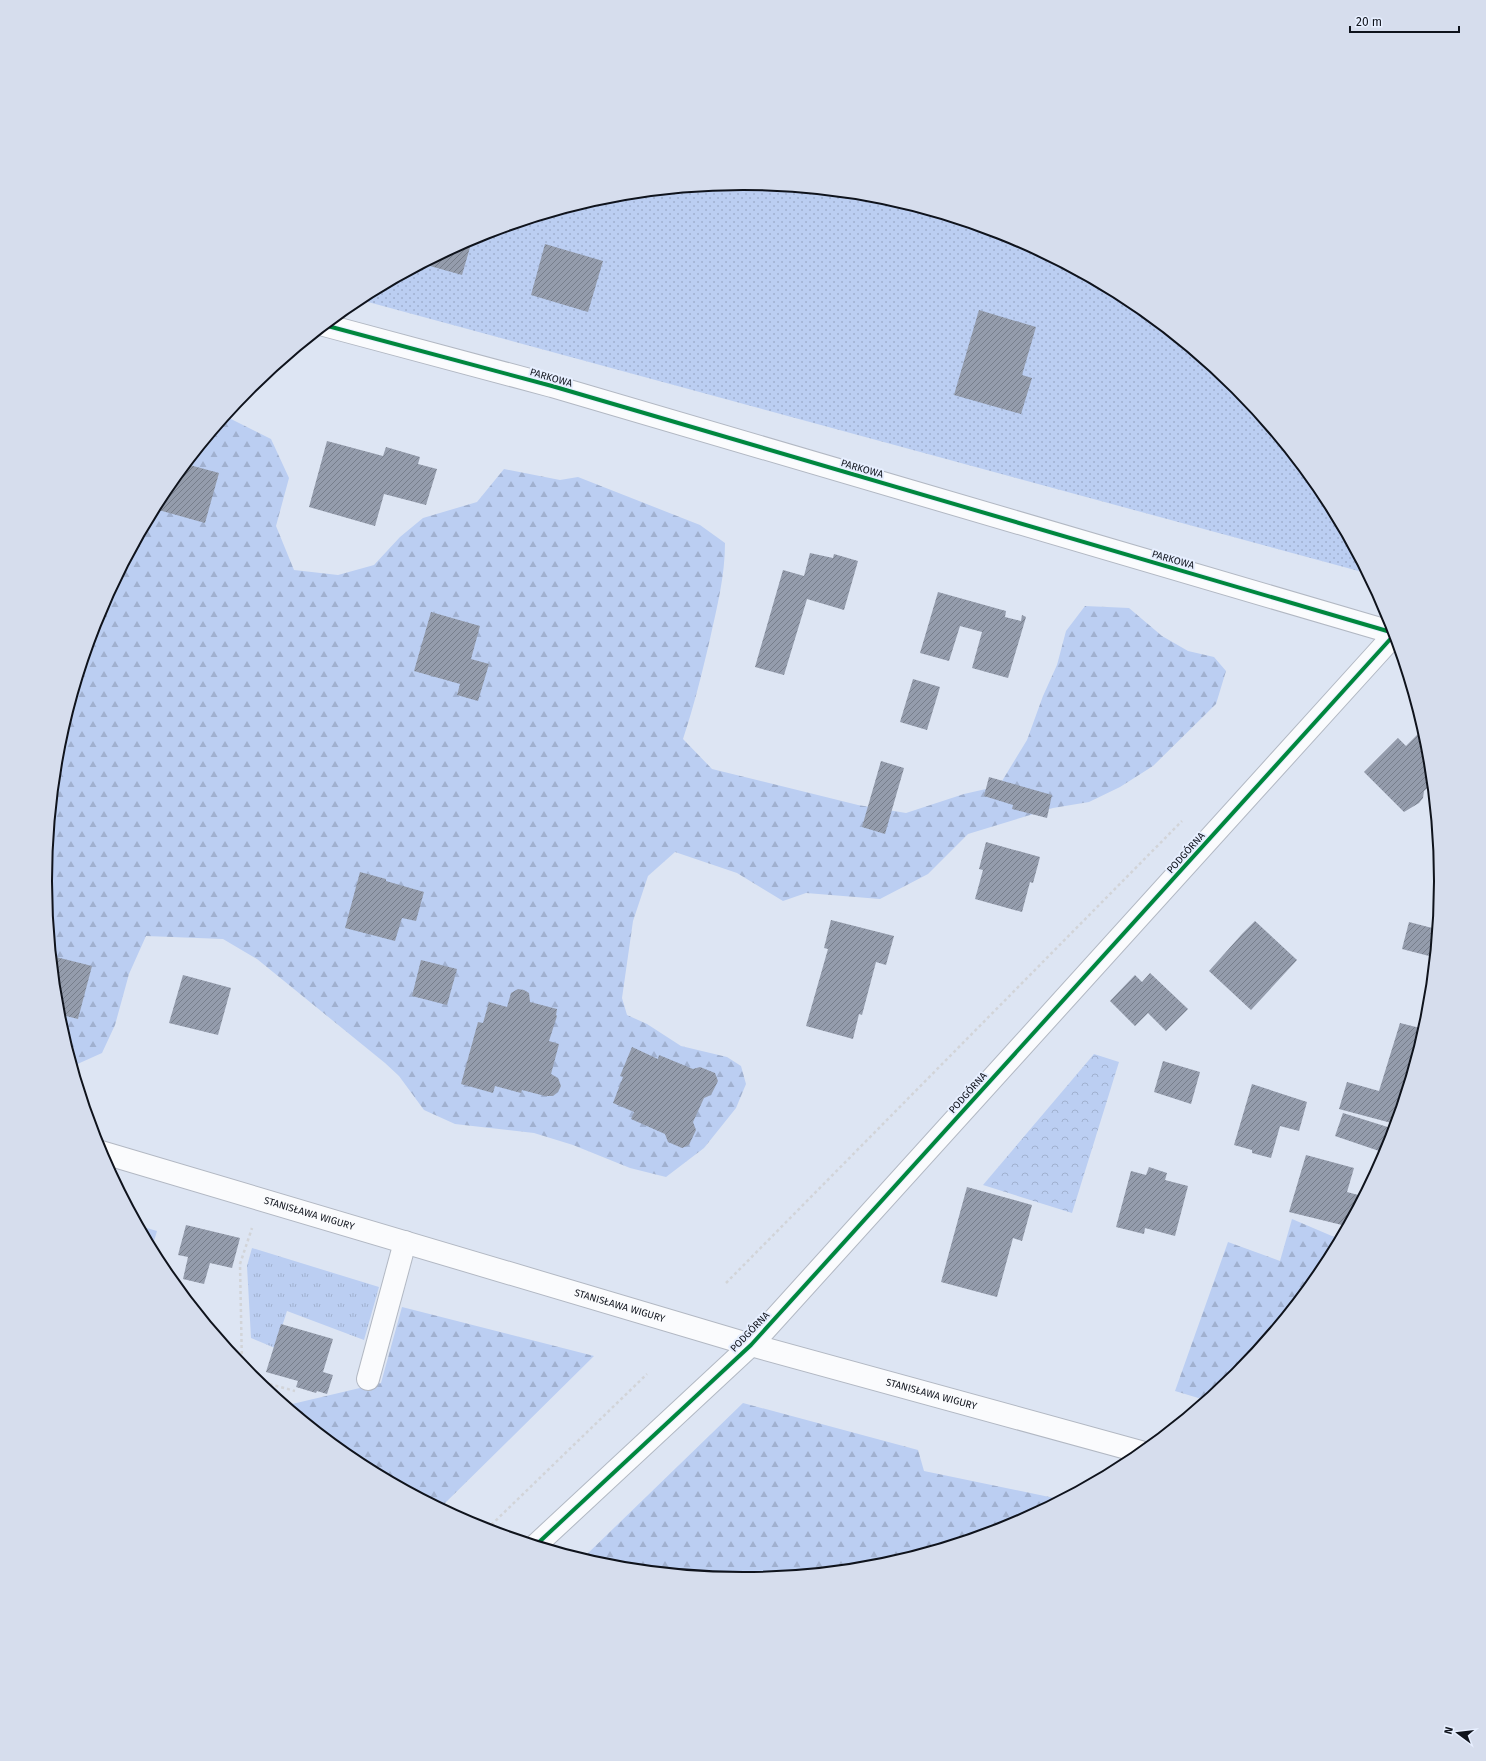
<svg xmlns="http://www.w3.org/2000/svg" width="1486" height="1761" viewBox="0 0 1486 1761" font-family="'Fira Sans',sans-serif">
  <style>
    .grass { fill: url(#grass-tufts) }
    .forest { fill: url(#forest-firs) }
    .park { fill: url(#park-crowns) }
    .garden { fill: url(#garden-dots) }
    .building { fill: url(#building-hatch) }
    .lines { fill: none; stroke-linecap: round; stroke-linejoin: round }
    .service-casing { stroke: #b2b8c3; stroke-width: 24 }
    .minor-casing { stroke: #b2b8c3; stroke-width: 24 }
    .path { stroke: #d2d4d8; stroke-width: 2.5; stroke-dasharray: 3 3; stroke-linecap: butt }
    .service { stroke: #fafbfd; stroke-width: 22 }
    .minor { stroke: #fafbfd; stroke-width: 22 }
    .cycleway-casing { stroke: #e7efff; stroke-width: 6 }
    .cycleway { stroke: #00873e; stroke-width: 4 }
    .labels { text-anchor: middle; dominant-baseline: central; stroke-width: 4; stroke-linejoin: round; paint-order: stroke }
    .street-label { font-size: 10px; fill: #0f131c; stroke: #e7efff }
    .rim { fill: none; stroke: #0f131c; stroke-width: 2 }
  </style>
  <defs>
    <pattern id="grass-tufts" width="24" height="20" patternUnits="userSpaceOnUse"><rect width="24" height="20" fill="#bbcef2"/><path d="M3 7l-1-3M5 7V3M7 7l1-3M15 17l-1-3M17 17v-4M19 17l1-3" fill="none" stroke="#a0b0cf"/></pattern>
    <pattern id="forest-firs" width="22" height="20" patternUnits="userSpaceOnUse"><rect width="22" height="20" fill="#bbcef2"/><path d="M5 1l3.5 6h-7zM16 11l3.5 6h-7z" fill="#a0b0cf"/></pattern>
    <pattern id="park-crowns" width="20" height="18" patternUnits="userSpaceOnUse"><rect width="20" height="18" fill="#bbcef2"/><path d="M2 6a3 3 0 1 1 6 0M12 15a3 3 0 1 1 6 0" fill="none" stroke="#a0b0cf"/></pattern>
    <pattern id="garden-dots" width="8" height="8" patternUnits="userSpaceOnUse"><rect width="8" height="8" fill="#bbcef2"/><path d="M2 2h.1M6 6h.1" fill="none" stroke="#a0b0cf" stroke-width="1.8" stroke-linecap="round"/></pattern>
    <pattern id="building-hatch" width="6" height="6" patternUnits="userSpaceOnUse"><rect width="6" height="6" fill="#949cac"/><path d="M-1 1l2-2M0 6l6-6M5 7l2-2" fill="none" stroke="#777e8b"/></pattern>
  </defs>
  <rect width="100%" height="100%" fill="#dde5f3"/>
  <polygon class="grass" points="252,1248 379,1287 364,1340 287,1311 275,1348 251,1338 247,1266"/>
  <g class="forest">
    <path d="M225,416l46,23 18,39 -13,48 18,44 44,5 36,-10 26,-28 23,-19 54,-16 27,-33 56,11 18,-3 122,48 25,18c0,33 -8,64 -15,96 -8,34 -16,67 -27,100l29,30 146,36 48,8 58,-19 35,-8 28,-46 16,-44 14,-31 9,-34 19,-25 44,2 33,28 26,15 26,6 12,14 -10,33 -63,62 -33,21 -31,15 -36,6 -85,26 -40,40 -48,25 -74,-6 -23,8 -46,-28 -62,-21 -27,24 -15,45 -11,77 5,17 20,9 34,22 46,11 14,9 5,18 -10,24 -32,40 -38,29 -36,-9 -57,-23 -39,-12 -79,-9 -31,-14 -25,-34 -14,-13 -128,-104 -34,-20 -77,-3 -17,38 -14,51 -13,28 -29,13 -15,-50 -13,-136 13,-136 40,-131 65,-120z"/>
    <polygon points="1292,1219 1339,1239 1323,1268 1236,1374 1205,1400 1175,1391 1228,1242 1280,1261"/>
    <polygon points="140,1226 157,1231 152,1248"/>
    <polygon points="402,1307 594,1356 441,1507 355,1461 288,1405 381,1383"/>
    <polygon points="743,1403 918,1450 924,1471 1059,1499 1010,1525 879,1565 743,1578 607,1565 583,1558"/>
  </g>
  <polygon class="park" points="1094,1054 1119,1062 1072,1213 983,1185"/>
  <polygon class="garden" points="743,183 879,196 1010,236 1131,300 1237,387 1323,493 1366,573 357,299 476,236 607,196"/>
  <g class="building">
    <polygon points="473,237 462,275 423,264"/>
    <polygon points="545,244 603,261 588,312 531,295"/>
    <polygon points="979,310 1036,327 1022,375 1032,378 1021,414 954,395"/>
    <polygon points="327,441 383,456 386,447 420,457 418,464 437,469 426,505 384,494 375,526 309,507"/>
    <polygon points="186,464 219,473 205,523 155,509 163,493"/>
    <polygon points="810,553 833,558 834,554 858,561 844,610 807,599 784,675 755,667 783,570 804,576"/>
    <polygon points="938,592 1006,611 1005,617 1021,621 1022,615 1026,617 1008,678 972,668 982,632 960,626 949,661 920,653"/>
    <polygon points="431,612 480,626 471,659 489,664 478,701 457,695 460,684 414,671"/>
    <polygon points="913,679 940,687 927,730 900,722"/>
    <polygon points="1423,729 1428,745 1432,784 1424,791 1423,798 1419,803 1404,812 1364,772 1398,738 1406,746"/>
    <polygon points="881,761 904,768 885,834 862,827"/>
    <polygon points="989,777 1052,795 1047,818 1012,809 1013,805 984,796"/>
    <polygon points="986,842 1040,857 1033,883 1030,882 1022,912 975,899 983,870 979,869"/>
    <polygon points="360,872 386,879 386,881 424,892 416,921 402,918 395,941 345,928"/>
    <polygon points="831,920 894,936 886,965 876,962 862,1015 859,1014 853,1039 806,1026 828,949 824,948"/>
    <polygon points="1255,921 1297,960 1251,1010 1209,971 1242,934"/>
    <polygon points="1409,922 1436,929 1433,957 1402,949"/>
    <polygon points="52,956 92,966 78,1019 58,1014"/>
    <polygon points="421,960 457,969 447,1005 412,996"/>
    <polygon points="1150,973 1188,1009 1166,1031 1148,1013 1135,1026 1110,1001 1135,975 1142,982"/>
    <polygon points="183,975 231,988 218,1035 169,1023"/>
    <polygon points="518,989 524,990 529,993 530,1002 557,1009 556,1015 557,1016 549,1041 559,1044 551,1074 558,1078 561,1086 558,1092 553,1096 545,1096 522,1090 521,1093 495,1086 493,1093 461,1084 478,1022 483,1023 489,1002 507,1007 511,993"/>
    <polygon points="1400,1023 1424,1029 1395,1124 1339,1109 1347,1082 1379,1091"/>
    <polygon points="632,1047 658,1059 659,1055 693,1069 700,1067 715,1073 718,1081 711,1095 704,1098 693,1122 696,1130 689,1145 682,1148 668,1142 665,1134 631,1119 634,1112 613,1103 623,1077 620,1076"/>
    <polygon points="1163,1061 1200,1072 1191,1104 1154,1092"/>
    <polygon points="1252,1084 1307,1102 1299,1131 1280,1126 1271,1158 1252,1153 1252,1150 1234,1145"/>
    <polygon points="1343,1113 1394,1129 1385,1153 1335,1136"/>
    <polygon points="1306,1155 1354,1168 1347,1192 1362,1196 1346,1226 1289,1212"/>
    <polygon points="1149,1167 1167,1173 1165,1180 1188,1186 1175,1236 1145,1228 1144,1234 1116,1227 1131,1171 1146,1175"/>
    <polygon points="967,1187 1032,1205 1022,1241 1013,1238 997,1297 941,1282"/>
    <polygon points="186,1225 240,1238 232,1268 210,1263 204,1284 183,1279 188,1257 178,1255"/>
    <polygon points="281,1324 333,1339 323,1372 333,1375 327,1394 317,1391 316,1393 296,1387 298,1381 266,1372"/>
  </g>
  <g class="lines">
    <g class="service-casing">
      <polyline id="service" points="368,1379 405,1242"/>
    </g>
    <g class="minor-casing">
      <g id="minor">
        <polyline points="324,325 552,386 1394,633"/>
        <path id="s1" d="M101,1152l650,193 390,107"/>
        <polyline points="537,1544 751,1345 1394,635"/>
      </g>
    </g>
    <g class="path">
      <polyline points="726,1283 1182,821"/>
      <polyline points="242,1366 240,1264 252,1228"/>
      <polyline points="258,1381 295,1391"/>
      <polyline points="487,1529 647,1374"/>
    </g>
    <use href="#service" class="service"/>
    <use href="#minor" class="minor"/>
    <g class="cycleway-casing">
      <g id="cycleway">
        <polyline points="324,325 552,386 1394,633"/>
        <polyline points="537,1544 751,1345 1394,635"/>
      </g>
    </g>
    <use href="#cycleway" class="cycleway"/>
  </g>
  <g class="labels">
    <g class="street-label">
      <text transform="translate(551 378) rotate(16)">PARKOWA</text>
      <text transform="translate(862 469) rotate(16)">PARKOWA</text>
      <text transform="translate(1173 560) rotate(16)">PARKOWA</text>
      <text transform="translate(1186 853) rotate(-48)">PODGÓRNA</text>
      <text transform="translate(968 1093) rotate(-48)">PODGÓRNA</text>
      <text stroke="none"><textPath href="#s1" startOffset="217">STANISŁAWA WIGURY</textPath></text>
      <text stroke="none"><textPath href="#s1" startOffset="541">STANISŁAWA WIGURY</textPath></text>
      <text transform="translate(750 1332) rotate(-46)">PODGÓRNA</text>
      <text stroke="none"><textPath href="#s1" startOffset="865">STANISŁAWA WIGURY</textPath></text>
    </g>
  </g>
  <path d="M0 0H1486V1761H0ZM52 881a691 691 0 1 1 1382 0a691 691 0 1 1-1382 0Z" fill="#d6dded" fill-rule="evenodd"/>
  <path class="rim" d="M52 881a691 691 0 1 1 1382 0a691 691 0 1 1-1382 0Z"/>
  <g transform="translate(1458 1733) rotate(285)" stroke="#e7efff" stroke-width="3" paint-order="stroke">
  <path d="M0-3L7 15L0 10L-7 15Z" fill="#0f131c"/>
  <text y="-6" font-size="11" font-weight="bold" text-anchor="middle" fill="#0f131c">N</text>
  </g>
  <path d="M1350 26v6h109v-6" fill="none" stroke="#0f131c" stroke-width="2"/>
  <text x="1356" y="26" font-size="12" fill="#0f131c" stroke="#e7efff" stroke-width="3" paint-order="stroke">20 m</text>
</svg>
